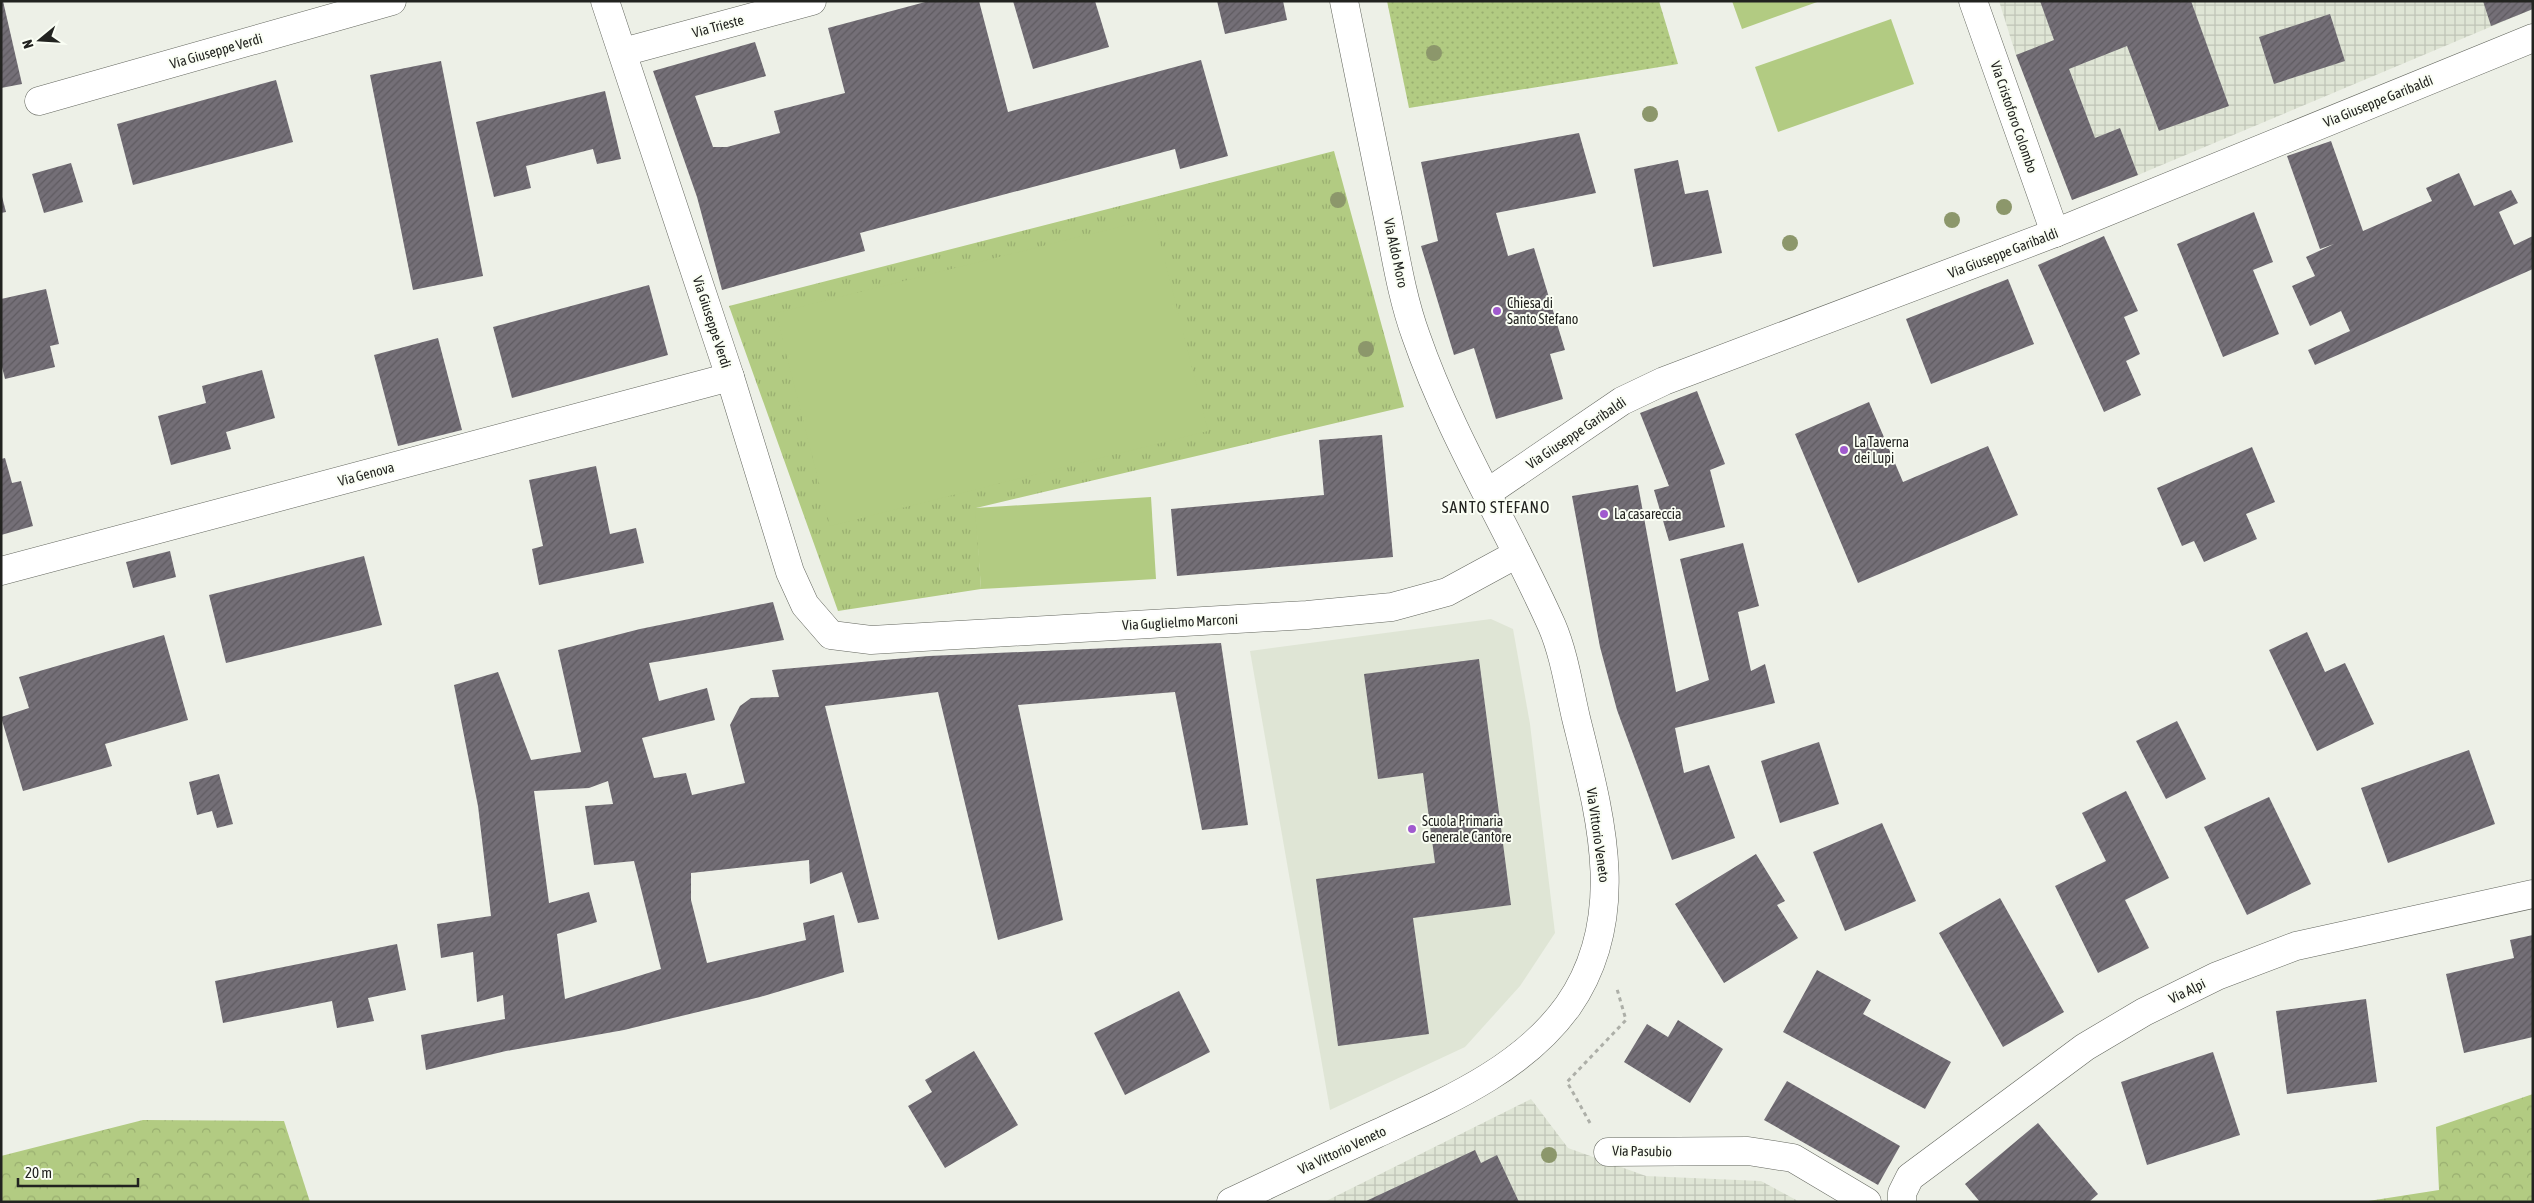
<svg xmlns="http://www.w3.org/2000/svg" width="2534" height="1203" viewBox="0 0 2534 1203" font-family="'Asap Condensed',sans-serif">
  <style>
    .built { fill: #dfe5d5 }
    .industrial { fill: url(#industrial-grid) }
    .grass { fill: url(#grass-tufts) }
    .forest { fill: url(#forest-crowns) }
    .park { fill: url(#park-dots) }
    .garden { fill: #b2cb82 }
    .building { fill: url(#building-hatch); fill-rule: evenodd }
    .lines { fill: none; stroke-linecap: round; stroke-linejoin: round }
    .minor-casing { stroke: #63665e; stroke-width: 29 }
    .path { stroke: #adafa8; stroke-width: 3; stroke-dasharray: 4 4; stroke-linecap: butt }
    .minor { stroke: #fff; stroke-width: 28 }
    .tree { fill: #8c976b }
    .poi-dot { fill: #a05ace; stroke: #fafef4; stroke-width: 2 }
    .labels { text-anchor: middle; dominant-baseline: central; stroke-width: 4; stroke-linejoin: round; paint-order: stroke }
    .street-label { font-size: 14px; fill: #222320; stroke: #fafef4 }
    .poi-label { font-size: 14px; fill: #222320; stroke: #fafef4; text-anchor: start }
    .quarter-label { font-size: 16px; letter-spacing: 1px; fill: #222320; stroke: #fafef4 }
  </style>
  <defs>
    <pattern id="industrial-grid" width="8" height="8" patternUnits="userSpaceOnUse" patternTransform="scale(1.25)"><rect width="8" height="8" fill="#dfe5d5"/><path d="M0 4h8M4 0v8" fill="none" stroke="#bfc4b7"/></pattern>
    <pattern id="grass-tufts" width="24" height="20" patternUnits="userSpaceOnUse" patternTransform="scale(1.25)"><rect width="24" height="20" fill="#b2cb82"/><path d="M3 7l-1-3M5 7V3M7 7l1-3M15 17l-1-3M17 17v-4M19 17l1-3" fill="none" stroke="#99ae70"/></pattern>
    <pattern id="forest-crowns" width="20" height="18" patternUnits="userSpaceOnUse" patternTransform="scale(1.25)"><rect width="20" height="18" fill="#b2cb82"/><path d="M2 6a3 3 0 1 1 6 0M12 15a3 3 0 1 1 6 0" fill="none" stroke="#99ae70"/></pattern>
    <pattern id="park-dots" width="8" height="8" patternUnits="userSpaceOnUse" patternTransform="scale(1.25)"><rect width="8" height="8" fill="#b2cb82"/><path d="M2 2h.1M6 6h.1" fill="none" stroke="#99ae70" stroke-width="1.8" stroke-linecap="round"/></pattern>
    <pattern id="building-hatch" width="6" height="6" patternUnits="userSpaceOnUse" patternTransform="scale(1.25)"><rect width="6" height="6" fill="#746f77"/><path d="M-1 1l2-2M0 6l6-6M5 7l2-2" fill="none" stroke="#5f5b61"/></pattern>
  </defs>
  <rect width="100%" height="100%" fill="#edf0e7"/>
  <polygon class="built" points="1491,619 1513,629 1530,724 1555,933 1520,986 1465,1047 1330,1110 1250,651"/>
  <g class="industrial">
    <polygon points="1999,1 2533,1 2533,9 2138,175 2072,200 2016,55"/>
    <polygon points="1531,1099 1568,1148 1646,1176 1761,1181 1800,1202 1324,1202"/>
  </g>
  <polygon class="grass" points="1334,151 1404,407 976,508 981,589 838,611 729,306"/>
  <g class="forest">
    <polygon points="2533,1094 2533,1202 2362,1202 2439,1190 2436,1127"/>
    <polygon points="143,1120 284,1121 310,1202 1,1202 1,1156"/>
  </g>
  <polygon class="park" points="1387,1 1659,1 1678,64 1409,108"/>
  <g class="garden">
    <polygon points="1732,1 1820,1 1742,29"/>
    <polygon points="1891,19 1914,84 1778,132 1755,67"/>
    <polygon points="1154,218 1208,431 830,526 776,313"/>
    <polygon points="1151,497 1156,579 981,589 975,508"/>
  </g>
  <g class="building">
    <polygon points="1,1 3,1 22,84 1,88"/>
    <polygon points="929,1 979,1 1008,112 1201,60 1228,156 1180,169 1175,149 860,233 865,251 722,290 697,197 653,71 755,42 766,76 695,96 713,147 727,147 780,133 774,111 845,93 828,28"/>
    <polygon points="1013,1 1095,1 1109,47 1033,69"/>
    <polygon points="1217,1 1283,1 1287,20 1225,34"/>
    <polygon points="2040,1 2191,1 2229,106 2159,131 2127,46 2069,69 2095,138 2120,128 2138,175 2072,200 2016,55 2054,40"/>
    <polygon points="2483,1 2533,1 2533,9 2491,26"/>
    <polygon points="2330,14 2345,61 2274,84 2259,37"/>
    <polygon points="441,61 483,276 413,290 370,75"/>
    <polygon points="276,80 293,142 133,185 117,124"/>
    <polygon points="605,91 621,159 597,164 593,149 526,166 531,188 494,197 476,122"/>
    <polygon points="1579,133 1596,193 1496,213 1508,256 1534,248 1565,350 1550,354 1563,399 1496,419 1474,348 1454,355 1421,246 1438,241 1421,162"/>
    <polygon points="2331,141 2363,231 2432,201 2426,188 2459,173 2474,206 2511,190 2518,203 2499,212 2514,245 2533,236 2533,269 2315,365 2308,350 2350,331 2341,311 2310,326 2292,286 2315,276 2306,257 2334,244 2320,249 2287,156"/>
    <polygon points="1678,160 1685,194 1708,190 1722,253 1653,267 1634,169"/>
    <polygon points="71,163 83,202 44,213 32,174"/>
    <polygon points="1,193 6,212 1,213"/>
    <polygon points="2254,212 2273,262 2253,270 2279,334 2223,357 2177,244"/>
    <polygon points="2104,236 2138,311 2124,317 2140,354 2126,361 2141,395 2104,412 2038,265"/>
    <polygon points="2008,279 2034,344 1931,384 1906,319"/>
    <polygon points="649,285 668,355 512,398 493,327"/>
    <polygon points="46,289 59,344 50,346 55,367 5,379 1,363 1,299"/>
    <polygon points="438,338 462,430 398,446 374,355"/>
    <polygon points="262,370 275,418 226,432 231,449 171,465 158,416 206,403 202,386"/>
    <polygon points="1697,391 1725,464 1710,470 1725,527 1669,541 1654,490 1669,486 1640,413"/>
    <polygon points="1869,402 1903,482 1988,446 2018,515 1858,583 1795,434"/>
    <polygon points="1382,435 1393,557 1177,576 1171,509 1324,495 1319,440"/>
    <polygon points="2252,447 2275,502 2246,514 2257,539 2204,562 2194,541 2182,546 2157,488"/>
    <polygon points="5,458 12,483 21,481 33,526 1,535 1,459"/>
    <polygon points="596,466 610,534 636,528 644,563 539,585 532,549 543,546 529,480"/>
    <polygon points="1638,485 1676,692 1709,680 1680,559 1743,543 1759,606 1738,612 1751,671 1765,664 1775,703 1675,728 1684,773 1709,765 1735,838 1672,860 1617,710 1600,647 1572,496"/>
    <polygon points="170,551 176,577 133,588 126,562"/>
    <polygon points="364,556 382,625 226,663 209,595"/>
    <path d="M773,602l11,38 -135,23 10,38 48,-13 8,32 -73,18 12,40 32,-5 6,22 53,-12 -15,-58 10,-19 11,-8 28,-1 -7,-27 157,-14 292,-13 27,182 -46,5 -27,-138 -157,13 45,215 -65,20 -60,-248 -113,14 54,213 -21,4 -16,-51 -32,12 -1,-24 -118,13v27l16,63 99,-23 -3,-17 31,-8 10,57 -84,25 -87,21 -49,12 -118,21 -80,19 -5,-35 84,-16 -2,-24 -26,7 -4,-50 -32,6 -4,-34 54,-8 -13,-110 -24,-121 44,-13 33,88 50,-8 -23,-102 82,-21zM608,781l5,23 -28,2 9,59 40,-4 27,108 -96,30 -8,-65 40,-12 -8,-30 -40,11 -15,-112 55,-3z"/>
    <polygon points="2307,632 2325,672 2345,663 2374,724 2317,751 2269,650"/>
    <polygon points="164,635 188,720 105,744 112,766 23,791 1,717 29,708 19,677"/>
    <polygon points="1479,659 1511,905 1413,918 1429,1034 1338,1046 1316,879 1435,863 1423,773 1378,779 1364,674"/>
    <polygon points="2177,721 2206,779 2166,799 2136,741"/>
    <polygon points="1819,742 1839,804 1780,823 1761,761"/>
    <polygon points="2469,750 2495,824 2388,863 2361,788"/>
    <polygon points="219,774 233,824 217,828 212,811 197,815 189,782"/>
    <polygon points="2126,791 2169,878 2125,900 2149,948 2098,973 2055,886 2106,861 2082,813"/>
    <polygon points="2269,797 2311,884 2247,915 2204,827"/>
    <polygon points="1882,823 1916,901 1845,931 1813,852"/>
    <polygon points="1756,854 1785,901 1777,905 1798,938 1724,983 1675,904"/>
    <polygon points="2000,898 2064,1012 2003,1047 1939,933"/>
    <polygon points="2533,935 2533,1037 2464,1053 2446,974 2514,958 2510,940"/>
    <polygon points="397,944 406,990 368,998 374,1021 337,1028 332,1001 223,1023 215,981"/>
    <polygon points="1817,970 1871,1000 1863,1014 1951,1062 1925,1109 1783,1032"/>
    <polygon points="1179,991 1210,1052 1125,1095 1094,1033"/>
    <polygon points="2366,999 2377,1082 2287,1094 2276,1011"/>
    <polygon points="1678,1020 1723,1049 1690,1103 1624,1062 1647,1024 1668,1037"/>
    <polygon points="974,1051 1018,1125 945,1168 908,1106 932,1092 925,1080"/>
    <polygon points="2213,1052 2240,1135 2147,1165 2121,1082"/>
    <polygon points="1787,1081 1900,1146 1878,1185 1764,1120"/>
    <polygon points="2038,1123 2098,1194 2089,1202 1980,1202 1965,1184"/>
    <polygon points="1475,1150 1481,1163 1497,1155 1519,1202 1364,1202"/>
  </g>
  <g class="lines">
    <g class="minor-casing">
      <g id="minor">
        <polyline points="605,1 730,377 790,572 805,605 831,635 871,640 1307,615 1392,607 1447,592 1517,554"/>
        <polyline points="1973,1 2055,233"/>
        <polyline points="623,52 812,1"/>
        <polyline points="39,101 392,1"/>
        <polyline points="1487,493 1622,401 1664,381 2055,233 2533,38"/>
        <polyline points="1,571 730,377"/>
        <polyline points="1608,1152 1748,1151 1793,1158 1867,1202"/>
        <path d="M1231,1202c49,-23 97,-46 145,-68 69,-32 146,-64 192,-128 62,-89 32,-191 8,-288 -7,-30 -12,-64 -24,-92 -43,-97 -101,-189 -136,-290 -15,-41 -21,-85 -30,-128 -14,-69 -28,-138 -42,-207"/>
        <polyline points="1902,1202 1902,1193 1910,1177 2085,1047 2144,1012 2217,976 2296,946 2533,894"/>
      </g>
    </g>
    <polyline class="path" points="1590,1123 1567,1082 1626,1020 1617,989"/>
    <use href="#minor" class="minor"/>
  </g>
  <g class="tree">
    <circle cx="1434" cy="53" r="8"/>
    <circle cx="1650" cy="114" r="8"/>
    <circle cx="1338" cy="200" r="8"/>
    <circle cx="2004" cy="207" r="8"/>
    <circle cx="1952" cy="220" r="8"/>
    <circle cx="1790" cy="243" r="8"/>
    <circle cx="1366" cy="349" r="8"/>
    <circle cx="1549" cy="1155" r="8"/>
  </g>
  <g class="poi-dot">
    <circle cx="1497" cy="311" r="5"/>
    <circle cx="1844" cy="450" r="5"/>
    <circle cx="1604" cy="514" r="5"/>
    <circle cx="1412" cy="829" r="5"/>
  </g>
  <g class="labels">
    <g class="street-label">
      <text transform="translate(718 26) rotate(-15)">Via Trieste</text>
      <text transform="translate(216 51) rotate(-16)">Via Giuseppe Verdi</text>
      <text transform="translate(2378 101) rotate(-22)">Via Giuseppe Garibaldi</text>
      <text transform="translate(2014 117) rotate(71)">Via Cristoforo Colombo</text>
      <text transform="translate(1396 253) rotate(78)">Via Aldo Moro</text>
      <text transform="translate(2003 253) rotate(-21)">Via Giuseppe Garibaldi</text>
      <text transform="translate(712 322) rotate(72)">Via Giuseppe Verdi</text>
      <text transform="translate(1576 433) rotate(-34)">Via Giuseppe Garibaldi</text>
      <text transform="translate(366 474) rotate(-15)">Via Genova</text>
      <text transform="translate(1180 622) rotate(-3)">Via Guglielmo Marconi</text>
      <text transform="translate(1598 835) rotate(82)">Via Vittorio Veneto</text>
      <text transform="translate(2187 991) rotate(-26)">Via Alpi</text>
      <text transform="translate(1342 1150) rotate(-25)">Via Vittorio Veneto</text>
      <text transform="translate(1642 1151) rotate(1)">Via Pasubio</text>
    </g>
    <g class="poi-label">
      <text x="1507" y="303">Chiesa di<tspan x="1507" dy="16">Santo Stefano</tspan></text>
      <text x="1854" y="442">La Taverna<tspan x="1854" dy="16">dei Lupi</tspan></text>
      <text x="1614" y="514">La casareccia</text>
      <text x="1422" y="821">Scuola Primaria<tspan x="1422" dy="16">Generale Cantore</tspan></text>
    </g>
    <g class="quarter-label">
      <text x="1496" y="507">SANTO STEFANO</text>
    </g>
  </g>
  <rect width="2534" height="1203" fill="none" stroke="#222320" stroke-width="5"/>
  <g transform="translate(40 40) rotate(252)" stroke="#fafef4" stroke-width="4" paint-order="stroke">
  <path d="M0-4L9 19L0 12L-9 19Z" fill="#222320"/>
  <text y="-8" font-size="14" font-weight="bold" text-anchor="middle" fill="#222320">N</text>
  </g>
  <path d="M18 1178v8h120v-8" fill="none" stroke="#222320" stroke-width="2.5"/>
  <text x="25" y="1178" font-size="15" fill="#222320" stroke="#fafef4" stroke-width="4" paint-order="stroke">20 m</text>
</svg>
